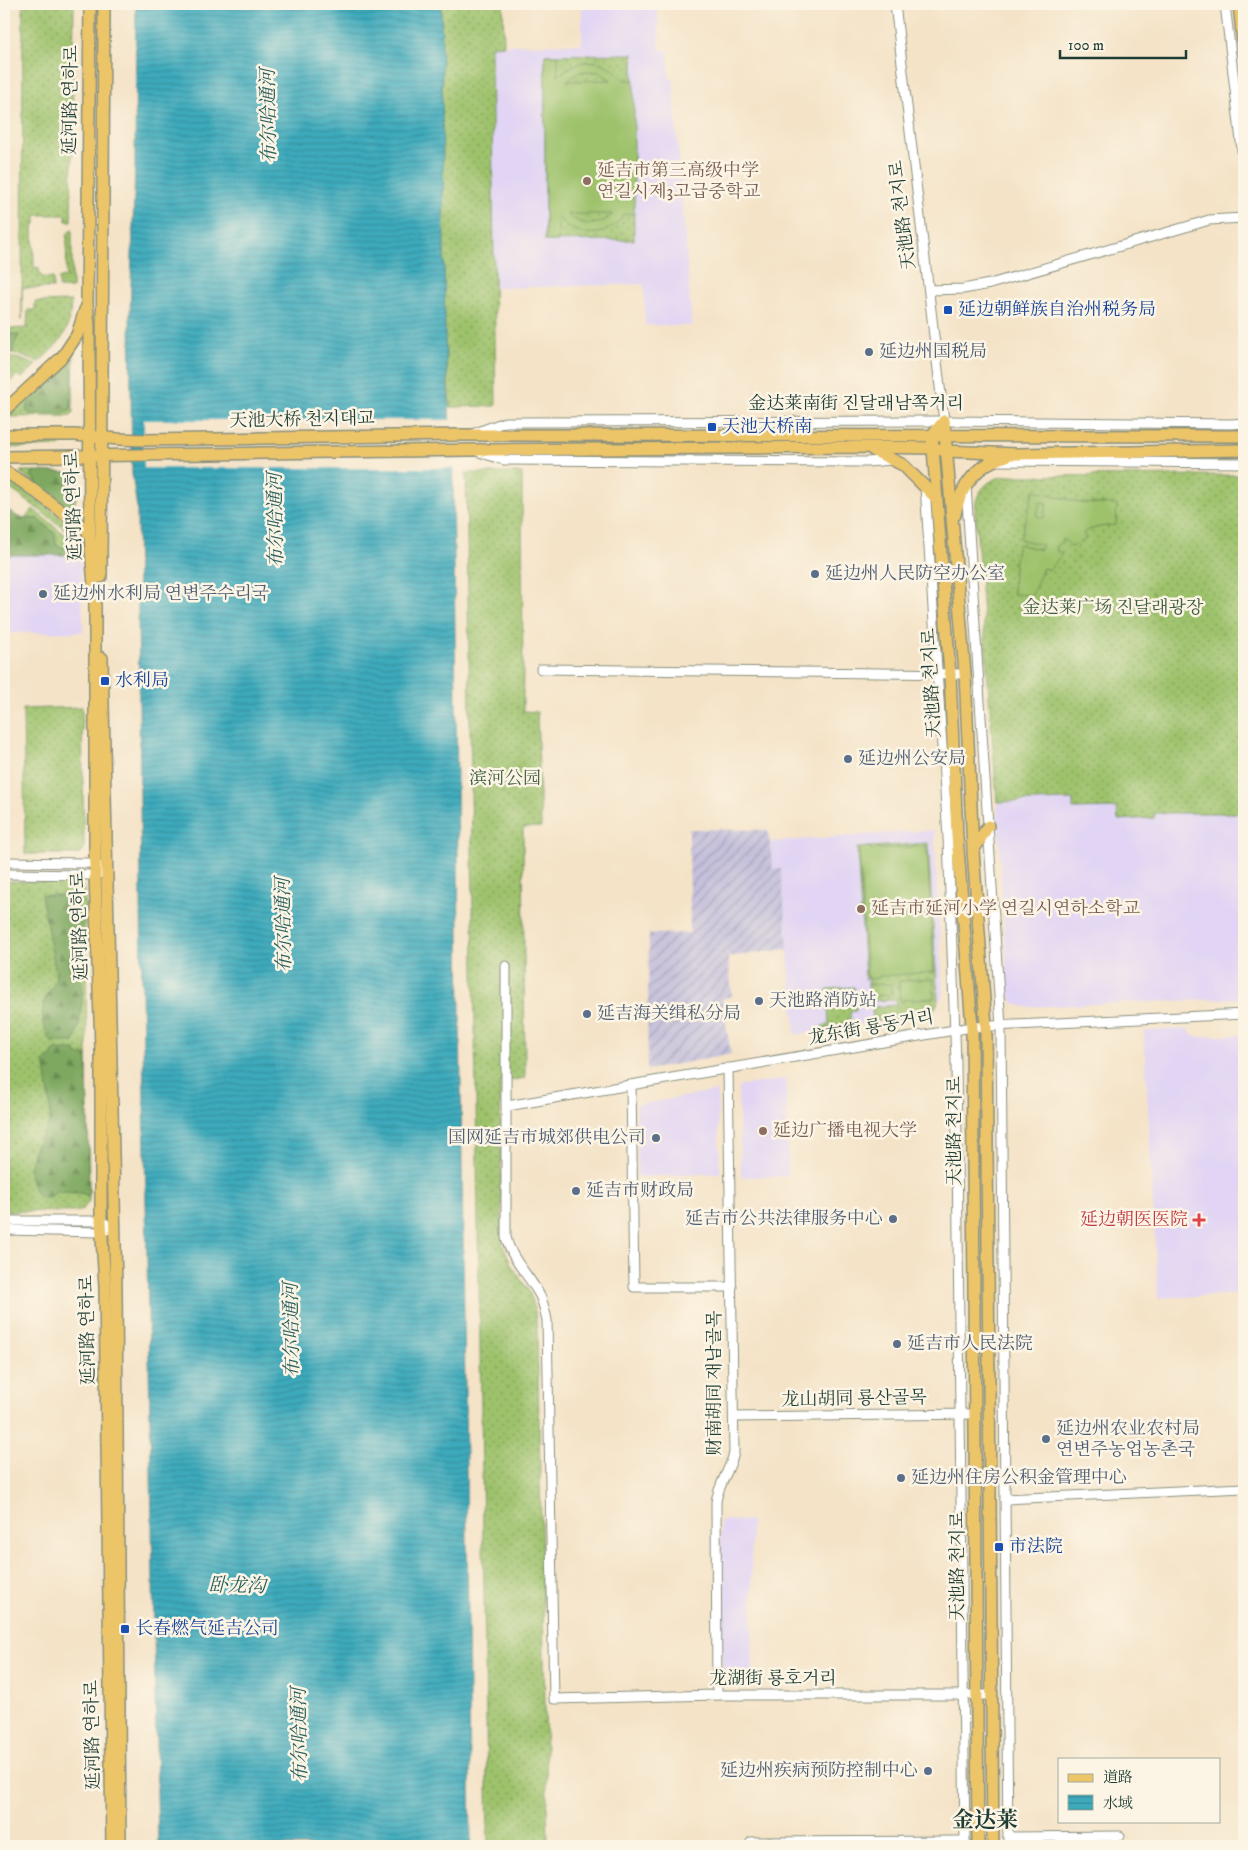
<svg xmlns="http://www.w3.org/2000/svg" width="1248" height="1850" viewBox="0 0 1248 1850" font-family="'IM FELL DW Pica','Noto Serif SC','Noto Serif KR',serif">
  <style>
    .built { fill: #e1d4f4 }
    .industrial { fill: url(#industrial-furrows) }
    .grass { fill: url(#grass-dots); stroke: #5e8050; fill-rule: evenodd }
    .forest { fill: url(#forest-firs); stroke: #4e724a }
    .garden { fill: #9ec26c; stroke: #5e8050; fill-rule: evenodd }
    .water { fill: url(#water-rules); stroke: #2e7478 }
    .pier { fill: #f4e3c7 }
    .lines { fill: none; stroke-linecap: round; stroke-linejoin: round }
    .minor-casing { stroke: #8a907e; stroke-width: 11 }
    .major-casing { stroke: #8a907e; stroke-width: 14 }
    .minor { stroke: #fff; stroke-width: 9 }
    .major { stroke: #edc569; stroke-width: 11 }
    .education-dot { fill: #8d6e63; stroke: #fcf5e5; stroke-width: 2 }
    .transit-dot { fill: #1a4fb4; stroke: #fcf5e5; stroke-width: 2 }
    .service-dot { fill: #5c6f8a; stroke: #fcf5e5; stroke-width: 2 }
    .health-dot { fill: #e0444e; stroke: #fcf5e5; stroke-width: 2 }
    .labels { text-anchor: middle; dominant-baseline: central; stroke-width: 5; stroke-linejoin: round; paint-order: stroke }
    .street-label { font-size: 18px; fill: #1f3d34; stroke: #fcf5e5 }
    .education-label { font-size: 18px; fill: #785e54; stroke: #fcf5e5; text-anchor: start }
    .transit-label { font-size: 18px; fill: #164399; stroke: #fcf5e5; text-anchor: start }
    .service-label { font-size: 18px; fill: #4e5e75; stroke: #fcf5e5; text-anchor: start }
    .park-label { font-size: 18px; fill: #3f5e42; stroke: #fcf5e5 }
    .health-label { font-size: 18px; fill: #be3a42; stroke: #fcf5e5; text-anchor: end }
    .water-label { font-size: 19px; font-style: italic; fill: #285e5d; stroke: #fcf5e5 }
    .district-label { font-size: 22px; font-weight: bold; fill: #1f3d34; stroke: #fcf5e5 }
  </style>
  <defs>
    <pattern id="industrial-furrows" width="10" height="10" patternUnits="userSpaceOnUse" patternTransform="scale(1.25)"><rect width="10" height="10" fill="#c5c0db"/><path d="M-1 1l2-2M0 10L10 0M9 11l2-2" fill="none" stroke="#9f9db2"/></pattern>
    <pattern id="grass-dots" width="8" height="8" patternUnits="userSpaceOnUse" patternTransform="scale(1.25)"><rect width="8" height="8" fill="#9ec26c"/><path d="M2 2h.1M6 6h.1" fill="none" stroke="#809f5a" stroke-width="1.8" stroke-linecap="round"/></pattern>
    <pattern id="forest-firs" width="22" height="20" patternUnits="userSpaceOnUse" patternTransform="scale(1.25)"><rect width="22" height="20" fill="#7ea860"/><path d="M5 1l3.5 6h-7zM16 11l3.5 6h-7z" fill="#678a50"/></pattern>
    <pattern id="water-rules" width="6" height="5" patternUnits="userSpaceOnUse" patternTransform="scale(1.25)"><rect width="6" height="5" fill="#3daabc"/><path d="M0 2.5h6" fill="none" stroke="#338c9a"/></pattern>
  </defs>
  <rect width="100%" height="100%" fill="#fcf5e5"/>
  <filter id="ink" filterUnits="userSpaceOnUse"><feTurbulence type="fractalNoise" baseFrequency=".02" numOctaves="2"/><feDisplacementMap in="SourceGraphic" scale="10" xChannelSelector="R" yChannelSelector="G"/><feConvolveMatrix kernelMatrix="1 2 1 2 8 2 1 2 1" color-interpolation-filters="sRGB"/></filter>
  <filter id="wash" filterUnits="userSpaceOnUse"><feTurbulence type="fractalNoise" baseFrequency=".0096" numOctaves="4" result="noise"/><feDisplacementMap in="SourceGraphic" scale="20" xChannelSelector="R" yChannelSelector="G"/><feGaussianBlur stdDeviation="1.12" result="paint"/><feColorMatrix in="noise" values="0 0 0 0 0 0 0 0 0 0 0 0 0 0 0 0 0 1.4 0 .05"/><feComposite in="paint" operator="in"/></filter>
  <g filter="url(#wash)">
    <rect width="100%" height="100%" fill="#f4e3c7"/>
    <g class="built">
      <polygon points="582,4 657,4 660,50 668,50 669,78 673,78 692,326 645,325 644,284 495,288 491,45 582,44"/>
      <polygon points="4,555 81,555 83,632 4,633"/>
      <polygon points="1073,800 1074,809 1117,808 1118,820 1154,818 1154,813 1244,813 1244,998 1025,1007 1014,1003 1008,992 997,802"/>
      <polygon points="934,830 943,995 933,1012 795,1035 781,869 773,870 770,842"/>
      <polygon points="1187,1029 1194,1036 1198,1037 1244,1035 1244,1294 1158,1298 1144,1031"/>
      <polygon points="786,1079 788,1176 741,1177 738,1086"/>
      <polygon points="717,1091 720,1173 637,1177 636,1105"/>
      <polygon points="720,1520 751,1521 753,1681 722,1681"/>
    </g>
    <polygon class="industrial" points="689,829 768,830 773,869 781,869 788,949 728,957 732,996 722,999 731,1054 647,1070 649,934 690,933"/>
    <g class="grass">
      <polygon points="23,4 74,4 71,221 66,221 66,215 36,215 36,224 33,225 34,267 39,268 39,273 42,277 53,278 53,288 22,288 22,320"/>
      <polygon points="441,4 503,4 504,45 491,46 496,406 450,407 445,340"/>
      <polygon points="633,54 634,240 545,241 545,55"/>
      <polygon points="72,229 72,288 59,288 59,278 66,277 67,234"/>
      <path d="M71,301c-1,33 -9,39 -32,61l-26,-9 1,-8 -4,-11 -6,1v-6l23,-1 1,-18h7v-8z"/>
      <path d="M72,349l2,2 -1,62 -4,3 -63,1 52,-50zM70,365l2,3 -1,40 -2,3 -29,-20 8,-6 17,-19z"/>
      <polygon points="8,357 20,359 36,365 22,378 17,375 4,388 4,371 9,361"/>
      <polygon points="59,441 61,444 59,446 4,448 4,442"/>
      <polygon points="22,471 36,471 31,475 40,487 20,472"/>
      <polygon points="466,473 522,473 523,711 537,712 541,827 523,828 525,1078 500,1082 502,1243 512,1266 530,1293 535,1311 537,1329 548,1846 488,1846"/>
      <path d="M1238,475l6,1v337h-89l-1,5 -36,2 -1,-12 -44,1v-9l-76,2 -22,-293c1,-18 13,-31 32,-33z"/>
      <polygon points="4,477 12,481 72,526 68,531 4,484"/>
      <polygon points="33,509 70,539 74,545 74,551 56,545 55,533 37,519 25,518"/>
      <polygon points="82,707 84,850 78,854 25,854 23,709"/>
      <polygon points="928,843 938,1002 933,1012 873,1022 872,1007 896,1005 896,1000 869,1001 868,979 865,979 857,848"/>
      <polygon points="4,881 70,882 80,884 85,889 89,1201 84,1208 77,1212 4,1211"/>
      <polygon points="854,987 856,1011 850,1012 851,1025 822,1030 822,1026 829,1025 827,989"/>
    </g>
    <g class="forest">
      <polygon points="10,334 19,335 14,345 13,353 4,353 4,335"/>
      <polygon points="65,365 70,365 72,368 71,408 65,413 30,414 26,411 29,401 48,385"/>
      <path d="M36,471l38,2 2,3c0,12 4,26 -7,33l-29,-22 -9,-12z"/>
      <polygon points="4,507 18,517 37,519 55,533 56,545 74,551 74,555 4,555"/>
      <path d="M41,895c9,1 23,-2 31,3 11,6 13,45 6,55 -2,3 -6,5 -9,6l1,15 11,5c0,8 2,17 1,24 -2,14 -3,26 -8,39h-22c-9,-13 -13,-30 -6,-45 5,-11 10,-10 10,-24z"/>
      <path d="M55,1050h21v5h11l2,141 -8,-3 -26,-1 -5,6h-9c-18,-19 -12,-36 -2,-58 4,-7 9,-12 11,-20 2,-11 -4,-46 -6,-59l7,-5z"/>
    </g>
    <g class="garden">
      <path d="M545,55h13v21c23,-20 46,-20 66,4h10v134h-10c-16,26 -48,25 -66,3v24h-13zM589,71l10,1 12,8 -44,1 12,-9zM567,214h45v1c-13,12 -32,12 -45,-1z"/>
      <path d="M1034,490l46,13 37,2 -1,20c-12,1 -22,2 -33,8l3,6 -15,8 -7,-8 -9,8 2,5 2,-1 3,3 -13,16 -6,-2 -11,27 -19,-1 1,-30 4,-20 22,6 2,-5 -22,-6zM1040,502l7,1 -3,15 -7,-2z"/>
      <polygon points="927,846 934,972 879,976 879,978 869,979 869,977 867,977 859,851 861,848 870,847 871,850"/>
      <polygon points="933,979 934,998 900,1000 899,981"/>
      <polygon points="891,984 891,995 869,996 868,985"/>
    </g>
    <polygon class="water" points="136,4 441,4 445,340 453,477 471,1846 158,1846 142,990 137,508 132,474 130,314 135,167"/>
    <polygon class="pier" points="144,420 453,420 455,468 144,468"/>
  </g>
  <g filter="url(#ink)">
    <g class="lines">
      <g class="minor-casing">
        <g id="minor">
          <polyline points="895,4 944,421"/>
          <polyline points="1225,4 1244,167"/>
          <polyline points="929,290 963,289 990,284 1196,224 1209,220 1244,218"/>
          <polyline points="475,433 505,422 944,421 1231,424 1244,423"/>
          <polyline points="479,452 504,460 867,462 893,460"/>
          <polyline points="997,461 1244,463"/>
          <polyline points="966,485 1001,1026 1008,1846"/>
          <polyline points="925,486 948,837 956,1063 965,1846"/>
          <polyline points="541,669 965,674"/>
          <polyline points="4,862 88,863 99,866"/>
          <polyline points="4,874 95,875 108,871"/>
          <path d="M506,966v271c5,23 24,39 34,59 4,8 5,16 7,24l7,379 163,-4h275"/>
          <polyline points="631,1085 634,1287 732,1287"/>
          <polyline points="507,1106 972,1027 1244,1014"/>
          <polyline points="4,1221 101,1221 105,1223"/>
          <polyline points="4,1230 101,1232 115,1227"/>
          <polyline points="734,1417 975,1414"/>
          <polyline points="1005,1499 1244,1488"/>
          <path d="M717,1695l-1,-193c2,-17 14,-32 18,-49l-6,-385"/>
          <polyline points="1008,1837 1120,1836"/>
          <polyline points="751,1842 965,1841"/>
        </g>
      </g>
      <g class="major-casing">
        <g id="major">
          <polyline points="90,4 87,304 89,326 90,536 95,598 95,875 101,1048 101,1221 105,1286 112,1846"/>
          <polyline points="1239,4 1244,54"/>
          <polyline points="4,411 63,356 77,335 85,310"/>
          <polyline points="944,421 932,435 950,674 957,836 972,1027 978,1846"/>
          <polyline points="944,421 965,674 973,851 986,1026 993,1846"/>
          <polyline points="4,435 75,435 118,439 144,440 460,435 1244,436"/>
          <polyline points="873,450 903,465 936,498"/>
          <polyline points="4,457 472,450 866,447 933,448 946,451 1016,454 1244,450"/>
          <polyline points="4,471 24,483 77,523 86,529 90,536"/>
          <path d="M955,515c5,-29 23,-52 52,-59"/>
          <polyline points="101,577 104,4"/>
          <polyline points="102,658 116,1288 120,1846"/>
          <polyline points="973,851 988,826"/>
        </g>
      </g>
      <use href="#minor" class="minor"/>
      <use href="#major" class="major"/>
    </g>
  </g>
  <g class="education-dot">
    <circle cx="587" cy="181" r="5"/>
    <circle cx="861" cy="909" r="5"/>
    <circle cx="763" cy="1131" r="5"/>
  </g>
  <g class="transit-dot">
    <rect x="943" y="305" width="10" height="10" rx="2.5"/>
    <rect x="707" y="422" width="10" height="10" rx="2.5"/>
    <rect x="100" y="676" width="10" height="10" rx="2.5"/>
    <rect x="994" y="1542" width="10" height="10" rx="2.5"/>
    <rect x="120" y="1624" width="10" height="10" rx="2.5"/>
  </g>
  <g class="service-dot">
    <circle cx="869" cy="352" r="5"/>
    <circle cx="815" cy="574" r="5"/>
    <circle cx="43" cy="594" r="5"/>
    <circle cx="848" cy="759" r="5"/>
    <circle cx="759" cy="1001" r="5"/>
    <circle cx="587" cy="1014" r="5"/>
    <circle cx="656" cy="1138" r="5"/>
    <circle cx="576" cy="1191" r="5"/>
    <circle cx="893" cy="1219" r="5"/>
    <circle cx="897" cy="1344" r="5"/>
    <circle cx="1046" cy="1439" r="5"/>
    <circle cx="901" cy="1478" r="5"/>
    <circle cx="928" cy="1771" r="5"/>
  </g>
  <path class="health-dot" d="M1196.5 1212.5h5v5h5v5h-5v5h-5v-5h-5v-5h5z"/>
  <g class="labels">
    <g class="street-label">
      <text transform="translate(71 100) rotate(-89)">延河路 연하로</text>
      <text transform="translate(903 215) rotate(-97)">天池路 천지로</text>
      <text x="856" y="404">金达莱南街 진달래남쪽거리</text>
      <text transform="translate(302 420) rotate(-1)">天池大桥 천지대교</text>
      <text transform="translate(74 506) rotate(-92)">延河路 연하로</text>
      <text transform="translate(932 683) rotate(-93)">天池路 천지로</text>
      <text transform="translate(80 926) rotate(-92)">延河路 연하로</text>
      <text transform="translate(871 1028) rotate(-10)">龙东街 룡동거리</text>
      <text transform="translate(955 1131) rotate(-90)">天池路 천지로</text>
      <text transform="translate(88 1330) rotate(-91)">延河路 연하로</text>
      <text transform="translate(715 1383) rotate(-90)">财南胡同 재남골목</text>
      <text transform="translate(854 1399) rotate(-1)">龙山胡同 룡산골목</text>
      <text transform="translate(958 1566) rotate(-90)">天池路 천지로</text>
      <text x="773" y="1679">龙湖街 룡호거리</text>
      <text transform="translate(93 1735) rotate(-91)">延河路 연하로</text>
    </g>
    <g class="education-label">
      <text x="597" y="171">延吉市第三高级中学<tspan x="597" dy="21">연길시제3고급중학교</tspan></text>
      <text x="871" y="909">延吉市延河小学 연길시연하소학교</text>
      <text x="773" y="1131">延边广播电视大学</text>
    </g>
    <g class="transit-label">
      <text x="958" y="310">延边朝鲜族自治州税务局</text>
      <text x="722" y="427">天池大桥南</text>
      <text x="115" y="681">水利局</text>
      <text x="1009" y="1547">市法院</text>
      <text x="135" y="1629">长春燃气延吉公司</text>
    </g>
    <g class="service-label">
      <text x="879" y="352">延边州国税局</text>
      <text x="825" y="574">延边州人民防空办公室</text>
      <text x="53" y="594">延边州水利局 연변주수리국</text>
      <text x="858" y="759">延边州公安局</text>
      <text x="769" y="1001">天池路消防站</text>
      <text x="597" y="1014">延吉海关缉私分局</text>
      <text x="646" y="1138" text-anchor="end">国网延吉市城郊供电公司</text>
      <text x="586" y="1191">延吉市财政局</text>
      <text x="883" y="1219" text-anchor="end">延吉市公共法律服务中心</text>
      <text x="907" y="1344">延吉市人民法院</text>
      <text x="1056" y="1429">延边州农业农村局<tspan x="1056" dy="21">연변주농업농촌국</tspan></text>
      <text x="911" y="1478">延边州住房公积金管理中心</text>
      <text x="918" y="1771" text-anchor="end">延边州疾病预防控制中心</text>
    </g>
    <g class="park-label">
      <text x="1113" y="608">金达莱广场 진달래광장</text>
      <text x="505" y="779">滨河公园</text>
    </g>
    <g class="health-label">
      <text x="1188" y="1220">延边朝医医院</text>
    </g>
    <g class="water-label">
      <text transform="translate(269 116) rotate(-91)">布尔哈通河</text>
      <text transform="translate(276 520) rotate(-91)">布尔哈通河</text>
      <text transform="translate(284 925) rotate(-91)">布尔哈通河</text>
      <text transform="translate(292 1330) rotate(-91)">布尔哈通河</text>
      <text transform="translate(237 1586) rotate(1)">卧龙沟</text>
      <text transform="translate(300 1735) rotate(-91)">布尔哈通河</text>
    </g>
    <g class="district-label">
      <text x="985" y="1820">金达莱</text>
    </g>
  </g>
  <rect width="1248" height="1850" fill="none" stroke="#fcf5e5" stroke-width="20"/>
  <rect x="1058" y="1758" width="162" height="65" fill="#fcf5e5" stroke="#a4ab9e"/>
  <rect x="1068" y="1774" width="25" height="8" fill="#edc569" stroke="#a4ab9e"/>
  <text x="1103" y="1782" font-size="15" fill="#1f3d34">道路</text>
  <rect x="1068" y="1795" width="25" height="15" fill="url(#water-rules)" stroke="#a4ab9e"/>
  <text x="1103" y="1808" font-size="15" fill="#1f3d34">水域</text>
  <path d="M1060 50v8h126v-8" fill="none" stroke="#1f3d34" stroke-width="2.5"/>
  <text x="1068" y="50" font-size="15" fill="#1f3d34" stroke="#fcf5e5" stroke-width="4" paint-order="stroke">100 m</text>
</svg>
